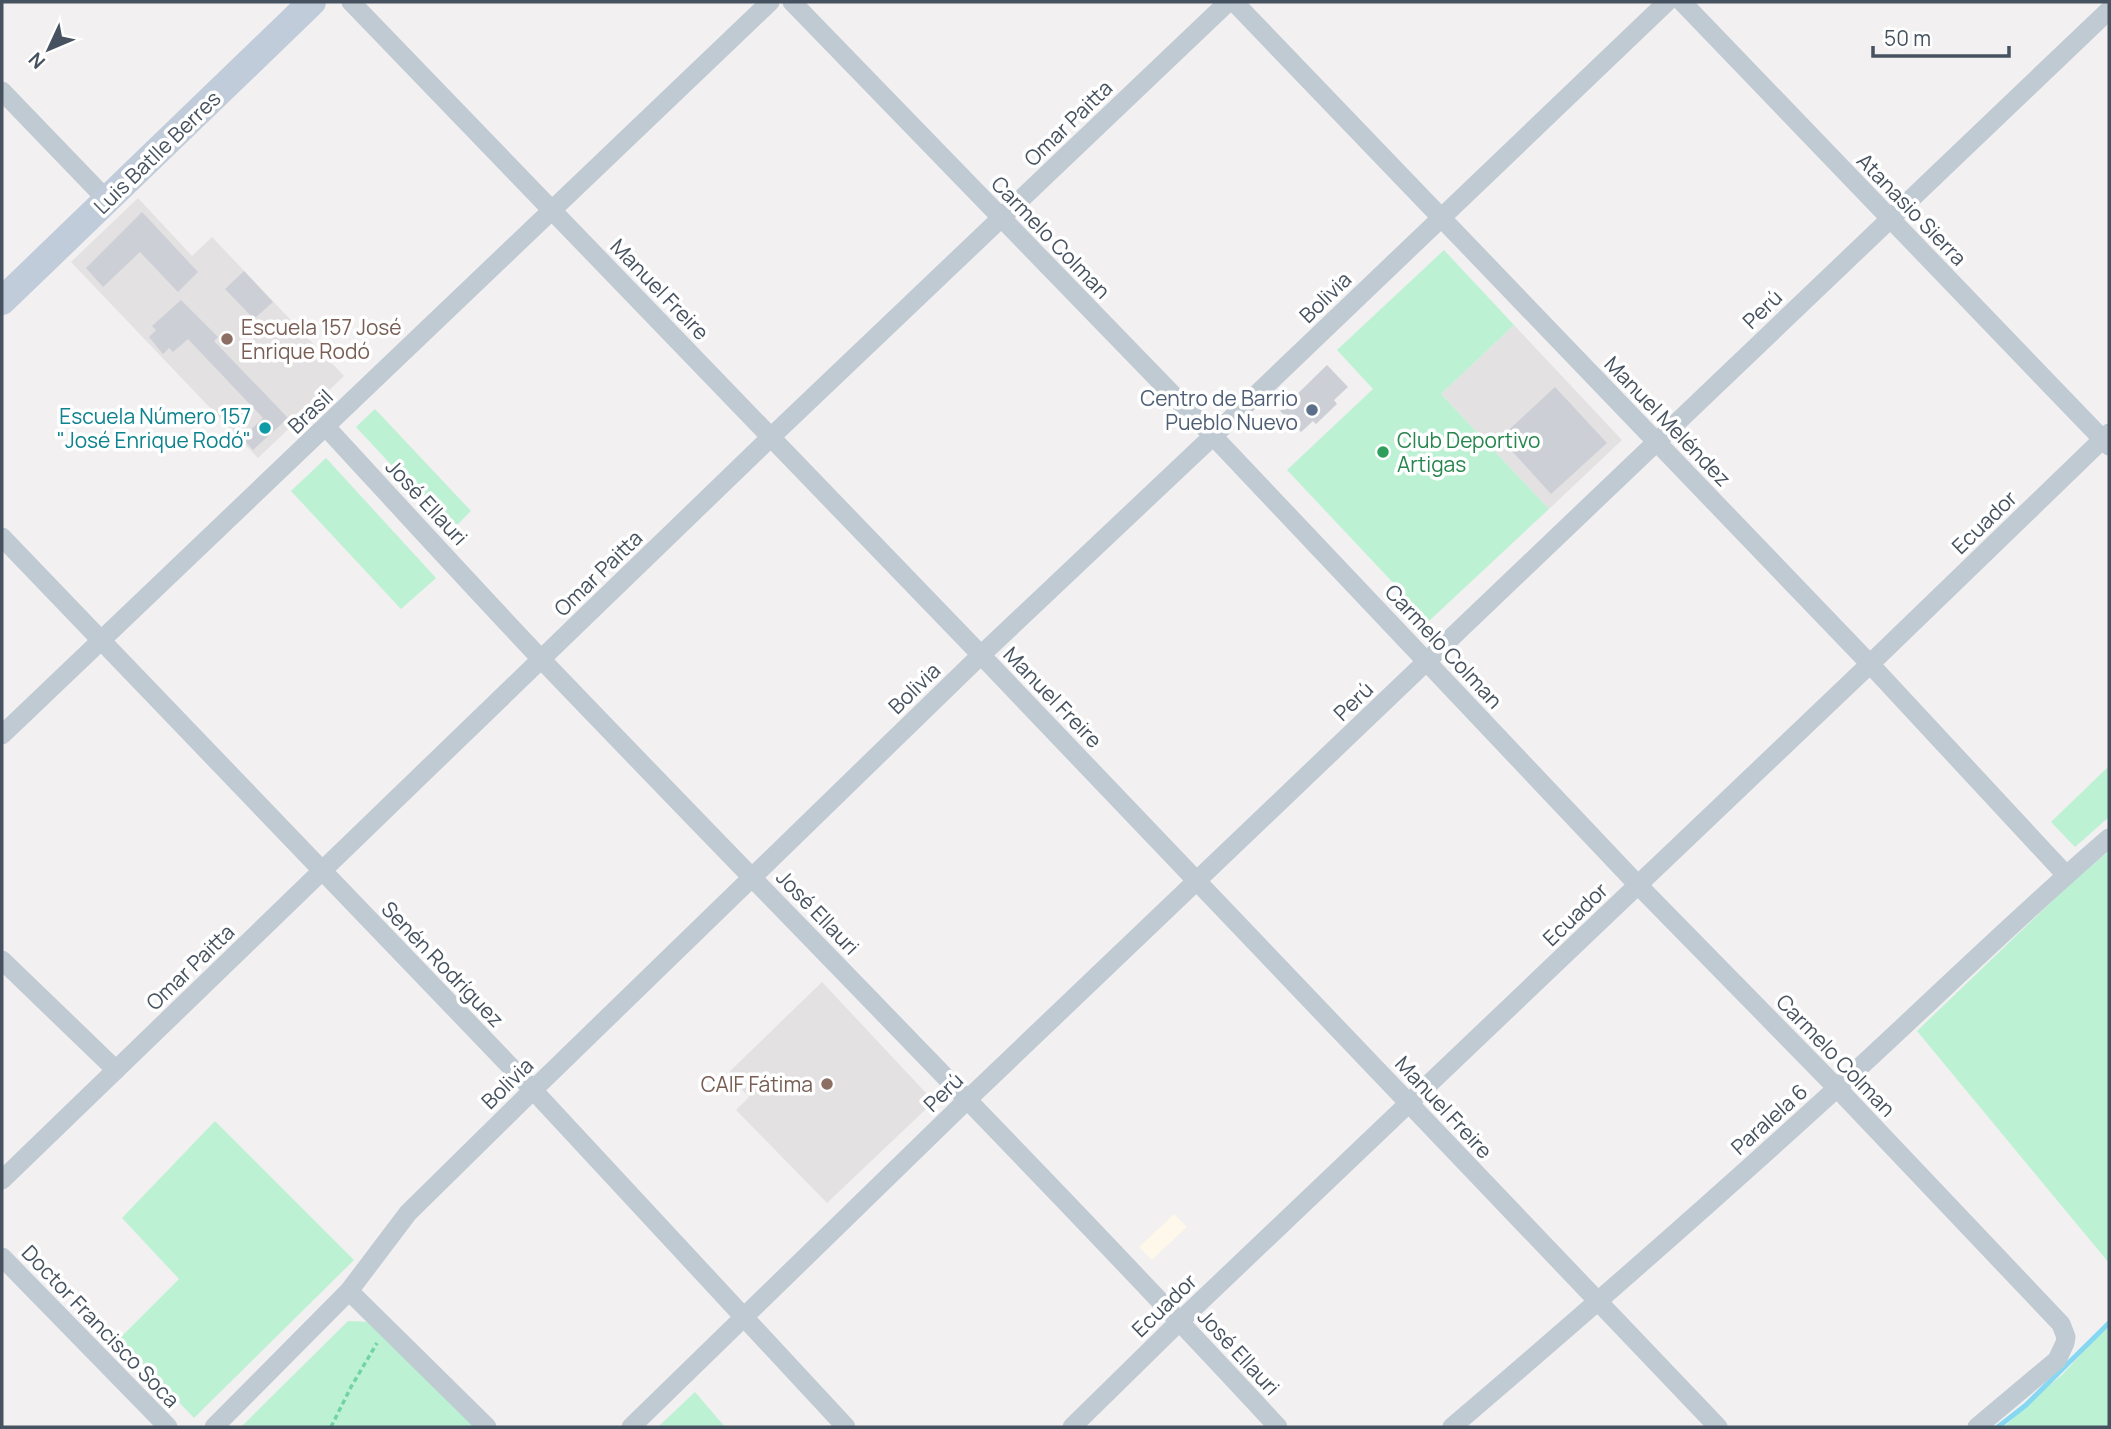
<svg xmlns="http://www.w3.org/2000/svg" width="2111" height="1429" viewBox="0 0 2111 1429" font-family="Manrope,sans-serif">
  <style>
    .commercial { fill: #fdf8e9 }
    .education { fill: #e4e1e2 }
    .green { fill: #bcf2d3 }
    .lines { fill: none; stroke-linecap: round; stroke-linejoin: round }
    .stream { stroke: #86d8f2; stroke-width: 5 }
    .building { fill: #cccfd5 }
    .path { stroke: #72d3a6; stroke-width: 3.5; stroke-dasharray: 5 3.5; stroke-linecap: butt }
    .street { stroke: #c0cad3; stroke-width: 19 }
    .secondary { stroke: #c1ccda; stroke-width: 28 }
    .education-dot { fill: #8d6e63; stroke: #fff; stroke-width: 2.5 }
    .service-dot { fill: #5c6f8a; stroke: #fff; stroke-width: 2.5 }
    .culture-dot { fill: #0f9aa8; stroke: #fff; stroke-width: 2.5 }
    .leisure-dot { fill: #2e9e5b; stroke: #fff; stroke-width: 2.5 }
    .labels { text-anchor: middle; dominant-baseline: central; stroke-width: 7; stroke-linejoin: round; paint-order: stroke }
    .street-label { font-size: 21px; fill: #46525f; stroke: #fff }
    .education-label { font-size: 21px; fill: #785e54; stroke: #fff; text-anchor: start }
    .service-label { font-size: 21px; fill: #4e5e75; stroke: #fff; text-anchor: end }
    .culture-label { font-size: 21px; fill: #0d838f; stroke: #fff; text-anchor: end }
    .leisure-label { font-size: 21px; fill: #27864d; stroke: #fff; text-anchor: start }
  </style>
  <rect width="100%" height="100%" fill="#f2f0f0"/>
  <polygon class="commercial" points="1174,1214 1187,1227 1152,1260 1139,1247"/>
  <g class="education">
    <polygon points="138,198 192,256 212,237 344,376 258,458 71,262"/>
    <polygon points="1514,325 1622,440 1549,509 1441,394"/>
    <polygon points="822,982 927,1094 927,1108 827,1203 736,1110 749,1097 727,1074"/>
  </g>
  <g class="green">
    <polygon points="1444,250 1514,325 1441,394 1549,509 1429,621 1287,470 1373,389 1337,350"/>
    <polygon points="375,409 471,511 452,530 356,427"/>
    <polygon points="326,458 436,578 401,609 291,491"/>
    <polygon points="2109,766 2109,817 2075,847 2051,822"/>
    <polygon points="2109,851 2109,1263 1917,1031 2073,881"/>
    <polygon points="215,1121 354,1260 194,1418 119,1339 179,1279 122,1218"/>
    <polygon points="348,1321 374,1322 475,1427 241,1427"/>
    <polygon points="2109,1327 2109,1427 2004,1427 2043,1390 2062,1375 2093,1341"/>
    <polygon points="695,1392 725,1427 658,1427"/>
  </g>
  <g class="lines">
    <polyline class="stream" points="1998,1427 2026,1405 2109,1323"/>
  </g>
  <g class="building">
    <polygon points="142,212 198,272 178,292 140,252 103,287 86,268"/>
    <polygon points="244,271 273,302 254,319 225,289"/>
    <polygon points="181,300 218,337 214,341 288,418 253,450 242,438 263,418 188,339 173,352 169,348 163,354 149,337 156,330 152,326"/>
    <polygon points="1327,365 1348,387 1334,400 1337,404 1316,424 1313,421 1301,432 1280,411"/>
    <polygon points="1555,387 1607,443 1551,494 1500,438"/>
  </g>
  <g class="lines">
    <polyline class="path" points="331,1427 351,1387 377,1343"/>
    <g class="street">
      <polyline points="351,2 981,655 1718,1427"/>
      <polyline points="792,2 1213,436 1638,885 1837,1088 2061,1324 2066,1337 2065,1343 2057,1360 1977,1427"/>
      <polyline points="1234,2 1870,664 2066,875"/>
      <polyline points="1682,2 2109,446"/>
      <polyline points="2,91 107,200"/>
      <path d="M326,427c72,78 144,157 217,234 245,256 495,507 735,766"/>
      <polyline points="2,537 533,1090 846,1427"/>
      <polyline points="2,735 770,2"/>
      <polyline points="2,960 116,1070"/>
      <polyline points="2,1180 771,437 1228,2"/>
      <polyline points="2,1257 168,1427"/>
      <polyline points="349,1291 487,1427"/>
      <polyline points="214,1427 349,1291 408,1213 533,1090 981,655 1213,436 1667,2"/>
      <polyline points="631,1427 967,1100 2109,10"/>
      <polyline points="1072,1427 1180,1321 1870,664 2109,433"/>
      <path d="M1452,1427c130,-111 259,-224 385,-339 91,-83 179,-170 272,-250"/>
    </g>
    <polyline class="secondary" points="2,301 312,2"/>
  </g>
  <g class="education-dot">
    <circle cx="227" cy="339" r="7"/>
    <circle cx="827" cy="1084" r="7"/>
  </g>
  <circle class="service-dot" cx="1312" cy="410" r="7"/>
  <circle class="culture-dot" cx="265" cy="428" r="7"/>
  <circle class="leisure-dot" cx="1383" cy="452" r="7"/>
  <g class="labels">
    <g class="street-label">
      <text transform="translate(1068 123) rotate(-44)">Omar Paitta</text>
      <text transform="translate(157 152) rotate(-44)">Luis Batlle Berres</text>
      <text transform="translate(1912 209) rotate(46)">Atanasio Sierra</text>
      <text transform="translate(1051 237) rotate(46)">Carmelo Colman</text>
      <text transform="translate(660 289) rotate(46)">Manuel Freire</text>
      <text transform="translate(1325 297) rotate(-44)">Bolivia</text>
      <text transform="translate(1762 309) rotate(-44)">Perú</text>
      <text transform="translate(310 411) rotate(-44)">Brasil</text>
      <text transform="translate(1668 421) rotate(46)">Manuel Meléndez</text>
      <text transform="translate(427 502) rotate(47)">José Ellauri</text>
      <text transform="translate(1984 522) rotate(-44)">Ecuador</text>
      <text transform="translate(598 573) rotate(-44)">Omar Paitta</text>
      <text transform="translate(1444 646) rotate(47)">Carmelo Colman</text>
      <text transform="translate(914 688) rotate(-44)">Bolivia</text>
      <text transform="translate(1053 697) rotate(46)">Manuel Freire</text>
      <text transform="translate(1353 701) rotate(-44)">Perú</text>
      <text transform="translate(818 912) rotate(46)">José Ellauri</text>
      <text transform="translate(1575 914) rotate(-44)">Ecuador</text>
      <text transform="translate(443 964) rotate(46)">Senén Rodríguez</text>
      <text transform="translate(190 967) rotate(-44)">Omar Paitta</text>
      <text transform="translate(1836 1055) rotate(46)">Carmelo Colman</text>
      <text transform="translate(507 1083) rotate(-44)">Bolivia</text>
      <text transform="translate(943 1092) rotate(-44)">Perú</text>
      <text transform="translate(1444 1107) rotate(47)">Manuel Freire</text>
      <text transform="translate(1769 1119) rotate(-42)">Paralela 6</text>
      <text transform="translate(1164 1305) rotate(-44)">Ecuador</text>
      <text transform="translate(101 1326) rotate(46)">Doctor Francisco Soca</text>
      <text transform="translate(1239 1352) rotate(47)">José Ellauri</text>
    </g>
    <g class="education-label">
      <text x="241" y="327">Escuela 157 José<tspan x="241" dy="24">Enrique Rodó</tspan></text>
      <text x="813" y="1084" text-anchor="end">CAIF Fátima</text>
    </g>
    <g class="service-label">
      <text x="1298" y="398">Centro de Barrio<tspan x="1298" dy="24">Pueblo Nuevo</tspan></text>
    </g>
    <g class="culture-label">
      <text x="251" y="416">Escuela Número 157<tspan x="251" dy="24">"José Enrique Rodó"</tspan></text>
    </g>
    <g class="leisure-label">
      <text x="1397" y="440">Club Deportivo<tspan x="1397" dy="24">Artigas</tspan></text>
    </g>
  </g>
  <rect width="2111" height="1429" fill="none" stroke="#46525f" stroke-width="7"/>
  <g transform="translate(49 49) rotate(226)" stroke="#ffffff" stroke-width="5" paint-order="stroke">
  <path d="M0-5L12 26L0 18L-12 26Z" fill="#46525f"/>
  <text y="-10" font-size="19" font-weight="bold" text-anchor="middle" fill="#46525f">N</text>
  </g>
  <path d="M1873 46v10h136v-10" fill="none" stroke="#46525f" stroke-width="3.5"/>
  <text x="1884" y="46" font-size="21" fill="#46525f" stroke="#ffffff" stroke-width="5" paint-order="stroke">50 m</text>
</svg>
